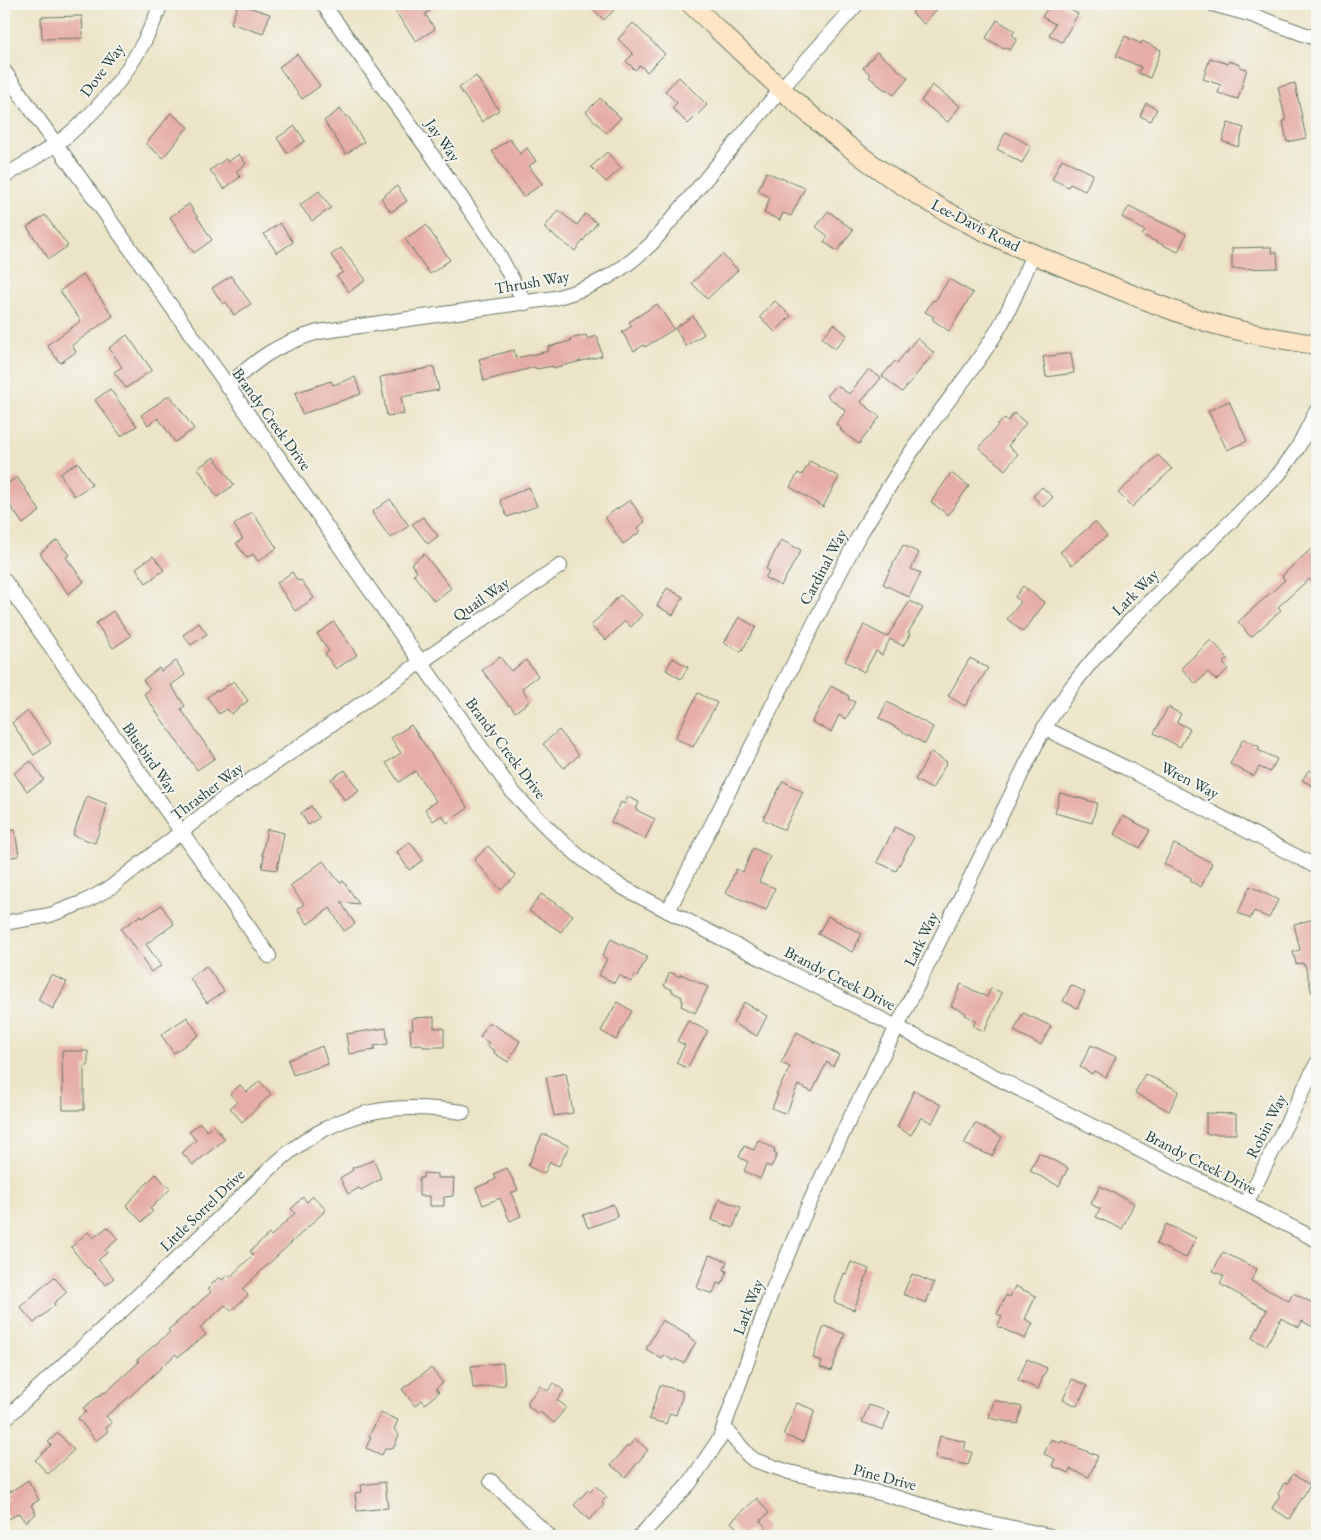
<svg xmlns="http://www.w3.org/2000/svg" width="1321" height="1540" viewBox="0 0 1321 1540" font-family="'EB Garamond',serif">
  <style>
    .building { fill: #e6ada6 }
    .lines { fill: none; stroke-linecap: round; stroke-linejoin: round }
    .minor-casing { stroke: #677767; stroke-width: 16 }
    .secondary-casing { stroke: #677767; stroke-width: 21 }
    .minor { stroke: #fff; stroke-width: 14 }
    .secondary { stroke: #fee5c5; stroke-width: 19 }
    .labels { text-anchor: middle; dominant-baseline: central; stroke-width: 4; stroke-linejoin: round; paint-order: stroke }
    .street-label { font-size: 16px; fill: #1f3d34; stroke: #f6f6f2 }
  </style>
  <rect width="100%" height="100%" fill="#f6f6f2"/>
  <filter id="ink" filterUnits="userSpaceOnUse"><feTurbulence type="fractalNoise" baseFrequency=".02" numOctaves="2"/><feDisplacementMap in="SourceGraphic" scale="10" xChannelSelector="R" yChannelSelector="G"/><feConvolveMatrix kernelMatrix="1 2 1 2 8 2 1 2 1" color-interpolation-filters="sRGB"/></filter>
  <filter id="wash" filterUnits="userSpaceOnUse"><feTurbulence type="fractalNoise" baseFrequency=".0096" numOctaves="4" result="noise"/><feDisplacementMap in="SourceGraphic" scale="20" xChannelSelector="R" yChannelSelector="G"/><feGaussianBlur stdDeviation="1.12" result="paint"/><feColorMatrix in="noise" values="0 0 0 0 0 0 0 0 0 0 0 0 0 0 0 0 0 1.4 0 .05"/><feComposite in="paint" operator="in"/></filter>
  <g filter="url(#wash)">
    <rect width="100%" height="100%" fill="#ece4c6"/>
    <g id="blocks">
      <g class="building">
        <polygon points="238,4 270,14 263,34 231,23"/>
        <polygon points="390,4 440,4 425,14 435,29 416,41"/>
        <polygon points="588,4 620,4 604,20"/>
        <polygon points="919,4 930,4 937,9 924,24 912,13"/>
        <polygon points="1050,4 1060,4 1078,14 1062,42 1049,35 1055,24 1042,17"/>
        <polygon points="82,16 83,38 42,39 41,17"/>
        <polygon points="997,20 1015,31 1012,35 1017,39 1010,50 1005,47 1004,49 986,38"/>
        <polygon points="633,23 665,54 647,72 640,65 635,70 626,61 633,54 618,39"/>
        <polygon points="1125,36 1141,44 1142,41 1161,50 1150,78 1138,73 1141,67 1116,56"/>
        <polygon points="877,52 908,78 894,95 886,89 885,90 869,77 871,75 863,68"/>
        <polygon points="297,54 320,86 302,99 279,67"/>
        <polygon points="1210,58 1228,64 1229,61 1240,65 1240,67 1247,69 1238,99 1218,93 1221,85 1203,79"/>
        <polygon points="476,76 499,110 482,122 459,88"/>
        <polygon points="679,77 707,105 688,124 672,108 677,103 665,91"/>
        <polygon points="1295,83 1306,138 1287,142 1283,121 1286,121 1278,87"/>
        <polygon points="932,85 960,106 948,122 921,101"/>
        <polygon points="600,98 621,118 606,133 586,112"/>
        <polygon points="1146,103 1157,109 1151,121 1140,116"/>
        <polygon points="340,109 346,117 348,116 364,142 346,154 324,121"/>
        <polygon points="171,113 188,127 163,158 146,144"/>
        <polygon points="1228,123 1244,128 1238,147 1222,141"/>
        <polygon points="295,126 305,141 287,153 277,138"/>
        <polygon points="1006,132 1031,146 1022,163 997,149"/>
        <polygon points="510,139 520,154 527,148 536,161 529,166 542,184 523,197 492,151"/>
        <polygon points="607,152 621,168 606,182 591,167"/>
        <polygon points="239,154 246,164 236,171 240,177 224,189 210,170 226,159 228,162"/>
        <polygon points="1062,159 1093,174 1085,191 1070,184 1068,187 1052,179"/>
        <polygon points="766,172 805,188 791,216 783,213 780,220 764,213 770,197 758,191"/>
        <polygon points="397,186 407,201 391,212 381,198"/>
        <polygon points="319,191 331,208 312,221 300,205"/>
        <polygon points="189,204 212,240 194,253 170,217"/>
        <polygon points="1129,207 1186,234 1178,252 1142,235 1145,231 1122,217"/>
        <polygon points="558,210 577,225 585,214 597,223 575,251 544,228"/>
        <polygon points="828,211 853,230 837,251 824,242 828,236 816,227"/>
        <polygon points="45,215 68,246 49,259 27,227"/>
        <polygon points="280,223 293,242 277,253 264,234"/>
        <polygon points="426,225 450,260 430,274 405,239"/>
        <polygon points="1271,247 1272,253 1277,252 1278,268 1232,269 1232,248"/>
        <polygon points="341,248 366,280 349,292 337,276 343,272 331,255"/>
        <polygon points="722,254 738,270 707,299 692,283"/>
        <polygon points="83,274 113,316 72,345 76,352 60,363 47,345 81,321 60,291"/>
        <polygon points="231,276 251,304 234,315 226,302 223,304 212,288"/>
        <polygon points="949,279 973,293 949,331 933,320 933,316 925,312 933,300 935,301"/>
        <polygon points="775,301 791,316 775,332 760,317"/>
        <polygon points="657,304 674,329 645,347 644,345 634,351 622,332 632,326 629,322"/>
        <polygon points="693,316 704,334 686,346 675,328"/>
        <polygon points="834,324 847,335 835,349 822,338"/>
        <polygon points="127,335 152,370 126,388 114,372 122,367 109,348"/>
        <polygon points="586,335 587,339 597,336 602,356 553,368 553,366 536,369 535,367 484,381 479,359 514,350 516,358 549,351 548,347 571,341 570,339"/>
        <polygon points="917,338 934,353 902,392 882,376 895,361 897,363"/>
        <polygon points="1071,353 1074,373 1046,377 1043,357"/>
        <polygon points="434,367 439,390 401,397 404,414 387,416 380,377"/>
        <polygon points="869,369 881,378 861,402 880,417 859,444 840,430 842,429 836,424 846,411 827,396 837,385 849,394"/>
        <polygon points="355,377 361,394 302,414 295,393 331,381 333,385"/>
        <polygon points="110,389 137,426 121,436 95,400"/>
        <polygon points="170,395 194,429 175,442 158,418 148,425 141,415"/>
        <polygon points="1229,401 1247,441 1227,450 1208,411"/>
        <polygon points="1014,413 1026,423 1008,446 1018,454 1005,470 979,448 1004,418 1008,421"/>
        <polygon points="1158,455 1172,469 1132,507 1118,493"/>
        <polygon points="214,457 234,485 217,497 198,468"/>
        <polygon points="810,461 839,477 823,507 790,487 798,473 802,475"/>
        <polygon points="78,462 92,485 74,496 60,474"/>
        <polygon points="951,473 969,486 948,515 931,502"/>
        <polygon points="17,477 40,511 23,524 4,497 4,486"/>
        <polygon points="529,487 537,506 507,517 500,500"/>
        <polygon points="1042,487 1053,497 1043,507 1033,496"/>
        <polygon points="390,499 409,526 390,538 372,512"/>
        <polygon points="630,500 645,522 637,528 640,532 623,544 605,517"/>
        <polygon points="252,512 277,548 258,561 253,554 247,558 236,543 243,539 234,525"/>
        <polygon points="423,517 438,536 428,544 412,524"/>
        <polygon points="1095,522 1107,536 1072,565 1060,552"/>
        <polygon points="57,540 69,555 66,557 84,582 68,594 40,553"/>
        <polygon points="781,540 801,550 781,586 765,578 769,571 766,569"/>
        <polygon points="903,545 919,553 911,569 921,573 909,597 883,584"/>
        <polygon points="1311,549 1317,556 1317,587 1309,579 1278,607 1281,610 1251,637 1238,622 1285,580 1282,576"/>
        <polygon points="424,554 451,588 434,601 413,574 417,572 411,564"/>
        <polygon points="153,556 164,570 146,583 136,568"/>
        <polygon points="292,572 298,581 301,580 314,598 295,611 277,583"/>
        <polygon points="1023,586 1045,603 1023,632 1007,619 1021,602 1015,597"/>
        <polygon points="667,588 683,597 673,615 657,606"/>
        <polygon points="620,595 642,615 631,627 625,621 606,640 591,626"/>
        <polygon points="910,601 923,608 908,633 910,634 903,646 890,639 882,655 876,651 864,672 845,661 864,625 887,637"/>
        <polygon points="113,611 131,636 113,648 96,623"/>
        <polygon points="739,617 756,627 741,652 724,643"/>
        <polygon points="334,622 357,655 336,669 325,654 329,651 317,634"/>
        <polygon points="199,623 207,634 191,645 183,635"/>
        <polygon points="1211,640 1228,658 1223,663 1228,669 1216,680 1208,672 1196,684 1181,668"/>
        <polygon points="500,657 511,671 526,660 538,676 522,688 530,701 515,712 510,705 509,706 482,670"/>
        <polygon points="673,658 688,667 681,679 666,670"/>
        <polygon points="970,658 988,668 965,706 948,696"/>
        <polygon points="176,661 185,675 171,685 185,706 181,709 215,758 197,770 144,694 150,689 143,680 159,668 161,671"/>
        <polygon points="234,681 248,701 231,714 227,709 219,714 207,697 217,690 218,692"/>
        <polygon points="831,686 849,696 848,699 855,702 846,719 839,715 831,732 812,722"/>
        <polygon points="698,693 717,703 693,747 675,738"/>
        <polygon points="887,702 933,727 925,744 879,718"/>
        <polygon points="1168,707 1181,714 1177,722 1190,729 1180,747 1154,733"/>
        <polygon points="28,711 51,743 34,755 12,723"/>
        <polygon points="411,725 468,808 447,823 442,815 433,821 425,809 436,801 415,771 399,782 386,763 401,753 391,738"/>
        <polygon points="559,730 579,755 564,768 543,744"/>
        <polygon points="1243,739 1260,747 1258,750 1277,759 1270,772 1259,767 1254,776 1230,764"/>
        <polygon points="931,752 947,762 932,789 915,780"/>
        <polygon points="31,761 44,780 27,791 14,773"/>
        <polygon points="345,770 359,791 345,801 331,779"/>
        <polygon points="1309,770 1317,775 1317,779 1313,786 1302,780"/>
        <polygon points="783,781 803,792 784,830 763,819"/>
        <polygon points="1060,793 1097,803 1092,823 1055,813"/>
        <polygon points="87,796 107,804 105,811 106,811 95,843 73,835"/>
        <polygon points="628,797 639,802 636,810 655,819 645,839 611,822 621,802 624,804"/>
        <polygon points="311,806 319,818 308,825 301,813"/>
        <polygon points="1123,816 1150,830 1140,848 1114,834"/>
        <polygon points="895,827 914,837 896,871 877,862"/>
        <polygon points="267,829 284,833 277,870 262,868 264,855 262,855"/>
        <polygon points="15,830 19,856 4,858 4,831"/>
        <polygon points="410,842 423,860 409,870 397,852"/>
        <polygon points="1174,844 1212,863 1201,887 1190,881 1192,878 1164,864"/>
        <polygon points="488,846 516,876 501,890 474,860"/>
        <polygon points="753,848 770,856 759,882 775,888 766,910 726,893 736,869 743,872"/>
        <polygon points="323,861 340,883 343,881 359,904 341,902 355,924 344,931 330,908 308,924 297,909 304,904 290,886"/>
        <polygon points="1250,886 1278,900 1269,918 1254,911 1250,919 1238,913"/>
        <polygon points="541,894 573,915 561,932 529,911"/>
        <polygon points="161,905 174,924 146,944 161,966 151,972 121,929 141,915 143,918"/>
        <polygon points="828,916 862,934 852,952 818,934"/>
        <polygon points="1315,919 1317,929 1317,993 1312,993 1305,965 1303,965 1303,963 1296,964 1293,952 1300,950 1294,924"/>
        <polygon points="611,939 647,957 637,977 635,975 631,982 619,975 614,983 599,975 607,959 602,956"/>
        <polygon points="206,966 224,991 207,1003 190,978"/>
        <polygon points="670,972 680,977 681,974 708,987 695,1013 681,1006 683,1000 681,999 682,997 672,992 673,990 664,986"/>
        <polygon points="51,975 67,982 53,1009 38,1000"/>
        <polygon points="961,984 987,997 991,988 1002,993 984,1031 973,1026 976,1021 965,1015 966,1013 951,1006"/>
        <polygon points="1071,985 1085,992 1077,1008 1063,1001"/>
        <polygon points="617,1002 632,1011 616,1040 601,1031"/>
        <polygon points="744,1002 767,1016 757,1036 733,1023"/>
        <polygon points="1023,1013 1051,1026 1041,1045 1014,1031"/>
        <polygon points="187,1017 199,1035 174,1053 161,1035"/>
        <polygon points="434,1017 434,1028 444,1028 444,1047 423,1047 422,1044 411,1045 410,1029 413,1029 412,1018"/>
        <polygon points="688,1021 708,1031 687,1068 676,1063 685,1045 677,1041"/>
        <polygon points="489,1022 520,1041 508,1062 494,1053 495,1051 487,1046 489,1043 480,1037"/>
        <polygon points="386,1028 388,1044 374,1046 375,1050 349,1054 346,1034"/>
        <polygon points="797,1032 839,1055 833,1066 827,1062 812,1092 798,1085 786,1114 772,1108 778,1094 776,1094 790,1067 781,1063"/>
        <polygon points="1091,1045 1116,1057 1106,1077 1094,1071 1092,1074 1080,1067"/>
        <polygon points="322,1046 328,1064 293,1075 288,1060"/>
        <polygon points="62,1051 88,1051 88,1066 84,1066 84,1110 63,1110"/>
        <polygon points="566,1073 573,1113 554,1116 546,1077"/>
        <polygon points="1145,1074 1179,1091 1169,1111 1135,1093"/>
        <polygon points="260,1081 271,1094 242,1122 230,1108 237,1102 230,1094 240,1085 247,1092"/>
        <polygon points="914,1090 941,1105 932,1123 921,1117 911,1135 897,1127"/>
        <polygon points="1206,1113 1236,1114 1236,1134 1206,1134"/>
        <polygon points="200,1123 207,1131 213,1125 225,1139 193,1165 182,1153 196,1140 189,1132"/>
        <polygon points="975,1123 1002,1137 992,1156 964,1144"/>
        <polygon points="542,1135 546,1135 569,1146 559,1166 550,1162 544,1174 528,1166"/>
        <polygon points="758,1140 775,1149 774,1153 777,1155 771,1167 766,1165 760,1179 744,1171 748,1162 739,1157 744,1146 754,1150"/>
        <polygon points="1039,1153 1068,1168 1059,1186 1030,1171"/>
        <polygon points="374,1160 381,1179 361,1190 359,1188 348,1194 340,1178 353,1170 352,1168"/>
        <polygon points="507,1168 518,1190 511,1193 521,1216 510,1221 500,1198 483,1205 476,1188 496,1179 494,1174"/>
        <polygon points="423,1173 437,1174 437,1178 454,1178 453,1196 444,1197 444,1206 430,1206 430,1196 419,1196 419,1178 423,1178"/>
        <polygon points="156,1174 170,1189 150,1209 153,1211 142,1222 126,1205"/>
        <polygon points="1100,1186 1134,1203 1122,1229 1096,1217 1100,1209 1091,1204"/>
        <polygon points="313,1196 326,1210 242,1289 248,1295 231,1311 225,1305 200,1328 206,1335 178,1357 176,1354 128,1398 106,1416 112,1423 106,1428 108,1431 96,1441 78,1418 86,1412 83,1408 104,1392 105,1393 139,1362 137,1360 170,1332 168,1330 211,1292 208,1288 219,1277 222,1280 228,1275 230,1277 253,1255 250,1251 269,1234 271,1236 295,1213 291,1209 303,1197 307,1202"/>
        <polygon points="719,1199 741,1207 733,1228 712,1220"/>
        <polygon points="613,1204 618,1217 588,1228 583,1215"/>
        <polygon points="1166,1224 1196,1238 1186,1258 1156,1244"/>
        <polygon points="107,1227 118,1239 105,1250 107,1253 98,1260 114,1278 106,1285 88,1267 87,1268 71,1247 88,1232 93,1238"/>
        <polygon points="1223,1252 1257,1269 1251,1281 1289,1301 1293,1293 1317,1305 1317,1318 1313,1327 1302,1321 1299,1327 1281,1318 1266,1346 1252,1338 1267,1310 1220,1284 1224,1276 1213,1271"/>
        <polygon points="709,1255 727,1261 724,1270 727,1271 722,1285 717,1283 713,1294 697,1288"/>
        <polygon points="851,1262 869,1269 854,1310 834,1302 844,1273 846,1274"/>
        <polygon points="912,1274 934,1283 926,1303 903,1294"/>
        <polygon points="54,1277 67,1292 54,1303 55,1305 34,1323 20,1307"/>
        <polygon points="1015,1286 1036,1296 1025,1319 1033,1323 1025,1339 997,1326 1002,1317 997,1314 1006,1295 1010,1297"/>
        <polygon points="662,1320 689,1336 688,1337 696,1342 684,1363 675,1359 674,1361 664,1355 662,1359 646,1349"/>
        <polygon points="824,1326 845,1334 831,1371 820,1367 822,1361 813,1358"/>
        <polygon points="1027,1359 1047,1368 1038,1389 1018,1380"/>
        <polygon points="503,1363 505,1385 473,1388 471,1366"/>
        <polygon points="431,1368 443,1383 436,1388 439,1392 425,1404 422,1400 415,1406 402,1389"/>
        <polygon points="1072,1379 1087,1386 1077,1406 1063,1400"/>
        <polygon points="554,1383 564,1391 557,1400 566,1407 554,1423 540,1412 538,1414 528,1406 528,1401 540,1386 548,1391"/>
        <polygon points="660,1385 682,1391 682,1397 676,1415 670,1413 666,1424 649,1419"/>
        <polygon points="994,1400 1022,1407 1018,1424 989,1418"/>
        <polygon points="797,1403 815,1410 803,1442 783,1435"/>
        <polygon points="869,1405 890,1412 883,1430 862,1422"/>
        <polygon points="381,1413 398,1420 394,1429 399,1435 394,1447 385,1449 382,1455 366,1448 371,1437 369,1436"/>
        <polygon points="58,1433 74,1450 48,1474 35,1460 51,1445 48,1442"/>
        <polygon points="940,1436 966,1442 964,1450 972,1452 968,1465 935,1458"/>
        <polygon points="635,1439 648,1450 626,1477 611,1465 627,1446 628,1447"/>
        <polygon points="1051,1439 1061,1443 1062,1441 1098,1456 1089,1477 1070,1469 1069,1473 1052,1466 1055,1459 1044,1454"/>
        <polygon points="1293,1474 1310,1485 1289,1519 1272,1508 1280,1495 1278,1494 1284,1483 1287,1484"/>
        <polygon points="28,1480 39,1500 31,1505 36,1514 25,1522 19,1513 9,1519 4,1511 4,1501 9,1498 7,1494"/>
        <polygon points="385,1482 388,1508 357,1511 355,1493 362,1492 361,1485"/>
        <polygon points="596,1486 607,1497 602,1502 604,1505 589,1520 574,1505 588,1490 590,1492"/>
        <polygon points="757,1498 769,1513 760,1521 767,1528 757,1536 751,1529 743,1535 731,1522"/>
      </g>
    </g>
  </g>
  <g filter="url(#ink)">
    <use href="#blocks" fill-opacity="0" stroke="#677767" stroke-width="1"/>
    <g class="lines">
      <g class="minor-casing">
        <g id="minor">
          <polyline points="323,4 432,155 492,242 525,303"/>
          <polyline points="1212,4 1249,14 1317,39"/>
          <path d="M4,71l285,401 67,98 155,220c34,37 69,72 113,98 14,8 30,15 44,23l649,329"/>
          <path d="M4,177c21,-14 44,-26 64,-42 42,-35 74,-81 93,-131"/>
          <path d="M227,387c32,-30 49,-42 91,-55l237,-34c40,-11 67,-26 97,-55l129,-154 76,-85"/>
          <polyline points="4,580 269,956"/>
          <polyline points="1044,728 1126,768 1317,867"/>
          <path d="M668,911l188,-370c22,-37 44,-74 69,-109 23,-32 48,-62 69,-96 16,-25 27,-54 39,-82"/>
          <polyline points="4,923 50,915 84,902 110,888 219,802 560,566"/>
          <polyline points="1246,1204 1317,1063"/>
          <path d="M4,1420c61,-57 123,-113 183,-171 20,-19 40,-39 60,-58 24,-24 49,-48 80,-63 44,-23 88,-23 136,-16"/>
          <polyline points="724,1427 748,1455 754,1460 789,1472 884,1494 963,1517 1050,1536"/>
          <polyline points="491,1481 549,1536"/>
          <polyline points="640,1536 689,1484 720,1438 771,1294 808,1206 849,1120 897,1027 1044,728 1072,686 1092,661 1125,626 1279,474 1297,449 1317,410"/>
        </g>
      </g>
      <g class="secondary-casing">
        <path id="secondary" d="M691,4c57,54 114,111 178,158 63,47 134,80 207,110 38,15 76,32 116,45 40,14 83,21 125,28"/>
      </g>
      <use href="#minor" class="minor"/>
      <use href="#secondary" class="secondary"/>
    </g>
  </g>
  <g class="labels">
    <g class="street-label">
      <text transform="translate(102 70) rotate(-53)">Dove Way</text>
      <text transform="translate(443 140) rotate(55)">Jay Way</text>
      <text transform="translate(976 225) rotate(27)">Lee-Davis Road</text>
      <text transform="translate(532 282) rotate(-10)">Thrush Way</text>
      <text transform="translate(272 419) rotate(54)">Brandy Creek Drive</text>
      <text transform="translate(823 567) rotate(-62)">Cardinal Way</text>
      <text transform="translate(1135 592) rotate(-45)">Lark Way</text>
      <text transform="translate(481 599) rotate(-35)">Quail Way</text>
      <text transform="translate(506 748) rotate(53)">Brandy Creek Drive</text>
      <text transform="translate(150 758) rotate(55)">Bluebird Way</text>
      <text transform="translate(1190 780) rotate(27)">Wren Way</text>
      <text transform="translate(207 791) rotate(-37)">Thrasher Way</text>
      <text transform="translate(921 939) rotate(-64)">Lark Way</text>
      <text transform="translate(840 978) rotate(27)">Brandy Creek Drive</text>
      <text transform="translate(1266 1126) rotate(-63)">Robin Way</text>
      <text transform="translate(1201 1162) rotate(27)">Brandy Creek Drive</text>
      <text transform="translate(202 1210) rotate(-44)">Little Sorrel Drive</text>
      <text transform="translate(748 1307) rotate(-69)">Lark Way</text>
      <text transform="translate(885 1477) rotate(15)">Pine Drive</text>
    </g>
  </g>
  <rect width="1321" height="1540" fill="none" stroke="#f6f6f2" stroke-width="20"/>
</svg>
